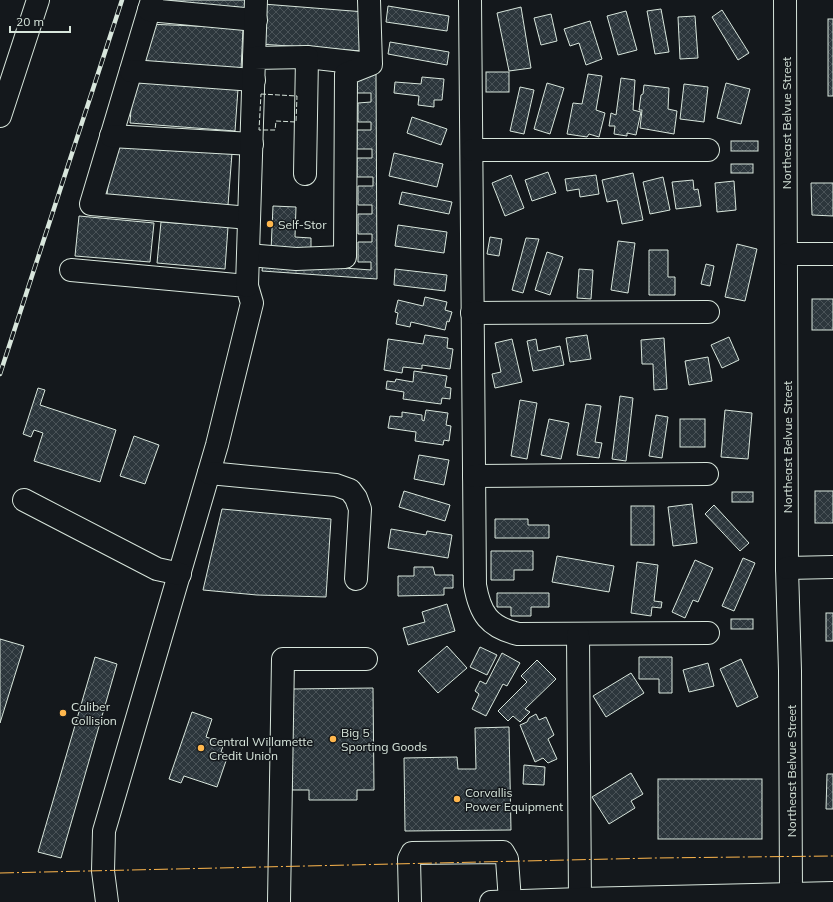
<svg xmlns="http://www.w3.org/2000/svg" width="833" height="902" viewBox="0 0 833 902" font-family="Mulish,sans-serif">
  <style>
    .building { fill: url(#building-cross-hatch); stroke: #d8e6dc }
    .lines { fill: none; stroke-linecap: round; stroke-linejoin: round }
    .minor-casing { stroke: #d8e6dc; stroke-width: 24 }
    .major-casing { stroke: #d8e6dc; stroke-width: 24 }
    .highway-casing { stroke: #d8e6dc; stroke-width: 24 }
    .minor { stroke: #14181c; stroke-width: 22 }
    .major { stroke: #14181c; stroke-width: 22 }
    .highway { stroke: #14181c; stroke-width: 22 }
    .rail-casing { stroke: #d8e6dc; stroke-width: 4.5 }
    .rail { stroke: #14181c; stroke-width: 3; stroke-dasharray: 9; stroke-linecap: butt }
    .fence { stroke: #d8e6dc; stroke-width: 1; stroke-dasharray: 5 2; stroke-linecap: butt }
    .power { stroke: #ffb74d; stroke-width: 1; stroke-dasharray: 14 3 2 3; stroke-linecap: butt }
    .poi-dot { fill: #ffb74d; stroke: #14181c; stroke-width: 1.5 }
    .labels { text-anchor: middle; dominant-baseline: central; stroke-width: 3; stroke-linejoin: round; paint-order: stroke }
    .street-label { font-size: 12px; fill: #d8e6dc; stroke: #14181c }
    .poi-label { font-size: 12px; fill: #d8e6dc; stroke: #14181c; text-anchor: start }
  </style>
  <defs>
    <pattern id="building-cross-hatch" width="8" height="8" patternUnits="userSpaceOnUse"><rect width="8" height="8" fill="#2c363c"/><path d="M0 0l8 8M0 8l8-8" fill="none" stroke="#4a5358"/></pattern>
  </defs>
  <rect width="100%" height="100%" fill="#14181c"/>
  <g class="building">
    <polygon points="170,0 246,0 246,8 170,2"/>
    <polygon points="263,4 365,12 362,51 260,44"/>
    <polygon points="388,6 449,16 447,31 386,22"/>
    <polygon points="521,7 531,68 509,71 497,13"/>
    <polygon points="661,9 669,52 655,54 647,11"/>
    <polygon points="722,10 749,53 738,60 712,17"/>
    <polygon points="626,11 637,50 618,55 607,16"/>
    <polygon points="551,14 557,41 541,45 534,18"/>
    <polygon points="695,16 698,58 680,59 678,17"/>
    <rect x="828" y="19" width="5" height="77"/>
    <polygon points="590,21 602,59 586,65 579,43 570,46 564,29"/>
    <polygon points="147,24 243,28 241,70 145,65"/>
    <polygon points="390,42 449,52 447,65 388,54"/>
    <rect x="486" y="72" width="23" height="20"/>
    <polygon points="357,74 376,74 377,279 262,271 263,262 371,270 371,262 358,262 358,242 372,242 372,234 358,234 358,214 372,214 372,205 358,205 358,186 373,186 373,177 357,177 357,158 372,158 372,149 357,149 357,130 371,130 371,122 358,122 358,103 371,102 371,93 357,93"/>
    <polygon points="588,74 602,76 596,110 605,113 599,137 589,134 587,137 567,134 573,103 582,104"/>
    <polygon points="422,77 444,79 442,100 434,100 434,107 418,105 419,96 394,93 395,82 421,84"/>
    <polygon points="621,78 635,80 633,110 641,112 636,135 627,133 627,136 614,134 615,126 609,126 611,113 616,115"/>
    <polygon points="133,82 238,89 235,131 130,123"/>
    <polygon points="547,83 564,88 550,134 534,129"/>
    <polygon points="726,83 750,89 741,124 717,118"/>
    <polygon points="684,84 708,87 704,122 680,119"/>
    <polygon points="644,85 669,88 668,109 677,111 674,134 640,128 642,110 639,110 641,95 643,94"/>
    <polygon points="520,87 534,90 524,134 510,131"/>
    <polygon points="412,117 447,129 441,145 407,133"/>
    <rect x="731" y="141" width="27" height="10"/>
    <polygon points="111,145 232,153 228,205 107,196"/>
    <polygon points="394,153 443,164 437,187 389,176"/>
    <rect x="731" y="164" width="22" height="9"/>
    <polygon points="548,172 556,193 532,201 525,180"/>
    <polygon points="633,173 643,220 622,224 617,200 607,202 602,180"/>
    <polygon points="511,175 524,208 505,216 492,183"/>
    <polygon points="596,175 599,194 580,197 579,189 567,191 565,179"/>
    <polygon points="663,177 670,210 650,214 643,182"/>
    <polygon points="693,180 694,190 698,189 701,206 676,209 672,182"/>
    <polygon points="734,181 736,210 717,212 715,183"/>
    <polygon points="811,183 833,183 833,216 812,215"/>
    <polygon points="402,192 452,202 449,214 399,204"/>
    <polygon points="273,206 296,207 295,237 311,238 311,249 271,251"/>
    <polygon points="79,216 154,223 150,262 75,256"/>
    <polygon points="161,222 228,227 225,269 157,263"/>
    <polygon points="398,225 447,232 444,253 395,246"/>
    <polygon points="490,237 502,239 499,256 487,254"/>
    <polygon points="526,238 539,239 523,293 512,290"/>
    <polygon points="618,241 635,243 628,293 611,290"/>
    <polygon points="737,244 757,249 745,301 725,297"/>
    <polygon points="649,250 668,250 668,277 675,277 675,295 649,295"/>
    <polygon points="547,252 563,257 550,295 535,290"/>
    <polygon points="706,264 714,266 710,286 701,284"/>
    <polygon points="395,269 447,275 445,291 394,285"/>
    <polygon points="579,269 593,270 591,299 577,298"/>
    <polygon points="425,297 447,302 445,310 452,312 449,322 447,321 445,330 411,322 410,327 396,324 398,313 395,312 398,300 423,306"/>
    <rect x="812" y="299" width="21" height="31"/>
    <polygon points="425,335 448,338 447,348 453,349 450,369 422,365 422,369 403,367 402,373 384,370 388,339 423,344"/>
    <polygon points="587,335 591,359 570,362 566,338"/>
    <polygon points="729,337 739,360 722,368 711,345"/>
    <polygon points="664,338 667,389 654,390 653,364 642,364 641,340"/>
    <polygon points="512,339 522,382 495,388 492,374 501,372 495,343"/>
    <polygon points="536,339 538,351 560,346 564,365 533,371 527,341"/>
    <polygon points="708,357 712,381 689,385 685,361"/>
    <polygon points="414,371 447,376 445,387 451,388 450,399 442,398 441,404 403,399 404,392 386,389 387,381 395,382 396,379 413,382"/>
    <polygon points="38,388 45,390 40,405 116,430 100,482 34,461 43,433 34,430 31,437 23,434"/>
    <polygon points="620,396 633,398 626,461 612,459"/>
    <polygon points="520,400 537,403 527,459 511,456"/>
    <polygon points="586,404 601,406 595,442 602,443 599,458 577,455"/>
    <polygon points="426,410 448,413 446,425 451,426 449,441 444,440 443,445 415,441 416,432 388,428 390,416 402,417 402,412 422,415 422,420 424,421"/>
    <polygon points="725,410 752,413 748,459 721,457"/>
    <polygon points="656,415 668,417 662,458 649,456"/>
    <polygon points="549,419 569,423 561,459 541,455"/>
    <rect x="680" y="419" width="25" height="28"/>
    <polygon points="134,436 159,445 145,484 120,476"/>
    <polygon points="419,455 449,460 444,485 414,479"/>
    <polygon points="404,491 450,505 445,521 399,507"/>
    <rect x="815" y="491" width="18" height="32"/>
    <rect x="732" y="492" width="21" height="10"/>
    <polygon points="692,504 697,543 673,546 668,507"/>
    <polygon points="714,505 749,543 740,551 705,514"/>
    <rect x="631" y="506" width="23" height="39"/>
    <polygon points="222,509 331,519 326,597 257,595 203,590"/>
    <polygon points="495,519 528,519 528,525 549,525 549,538 495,538"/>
    <polygon points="391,529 426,535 427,531 452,535 448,558 388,548"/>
    <polygon points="491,551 533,551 533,570 514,570 514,580 491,580"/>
    <polygon points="557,556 614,566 609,592 552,582"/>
    <polygon points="743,558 755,563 734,611 722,606"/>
    <polygon points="695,560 713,568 698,602 693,600 685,618 672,612"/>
    <polygon points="637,562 658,565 654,601 662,602 661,608 652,607 651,616 631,613"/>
    <polygon points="414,567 433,567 435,575 453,575 453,588 444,588 444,595 398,596 398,576 414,576"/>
    <polygon points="497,593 549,593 549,607 531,607 531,616 511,616 511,607 497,607"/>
    <polygon points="447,604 455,631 408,645 403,628 425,622 422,612"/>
    <rect x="826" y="613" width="7" height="28"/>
    <rect x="731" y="619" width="22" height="10"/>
    <polygon points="0,639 24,646 0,723"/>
    <polygon points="447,646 467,668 438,693 418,671"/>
    <polygon points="480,647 497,655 487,675 470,667"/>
    <polygon points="502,653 520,663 507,686 503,684 486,716 472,709 479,694 475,691 480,681 486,684"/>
    <polygon points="95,657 117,664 61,858 38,852"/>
    <polygon points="639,657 672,657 672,693 659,693 659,679 639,679"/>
    <polygon points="741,659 758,697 737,707 720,669"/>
    <polygon points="537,660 556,679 525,709 530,712 520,722 513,716 508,721 498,711 527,682 521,676"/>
    <polygon points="708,663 714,686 689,692 683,670"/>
    <polygon points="631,673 644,693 606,717 593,696"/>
    <polygon points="373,688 374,790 357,790 357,800 309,800 309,790 292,790 292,689"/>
    <polygon points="192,712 212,719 206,737 224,743 221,752 228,755 217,787 184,776 181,783 169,779"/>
    <polygon points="536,714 539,720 546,717 554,735 548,739 557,759 548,763 543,758 535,762 520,725 527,722 529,718"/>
    <polygon points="509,727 511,830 405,831 404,758 457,757 458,769 476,769 475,728"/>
    <polygon points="524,765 545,767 544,785 523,784"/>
    <polygon points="631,773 643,794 631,801 635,808 609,824 592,797"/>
    <polygon points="827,774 833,774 833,809 826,809"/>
    <rect x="658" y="779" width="104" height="60"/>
  </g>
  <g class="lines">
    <g class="minor-casing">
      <g id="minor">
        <polyline points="152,0 91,204 249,218"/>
        <path d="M470,0l5,585c5,29 14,42 43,49l190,-1"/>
        <polyline points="785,0 787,568 790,671 791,894"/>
        <polyline points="149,10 256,20"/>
        <polyline points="307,57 370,64"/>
        <polyline points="254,58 256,0"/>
        <polyline points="131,71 254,80"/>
        <polyline points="111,136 252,144"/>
        <polyline points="472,150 708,150"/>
        <polyline points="787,254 833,254"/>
        <polyline points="248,255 296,259 345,257 346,74 371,64 369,0"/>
        <polyline points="71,270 247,286 252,303 217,445 104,831 103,871 107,902"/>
        <polyline points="247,286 254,58 307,57 305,174"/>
        <polyline points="472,313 708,312"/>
        <polyline points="209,473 336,485 350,490 356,498 360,509 356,579"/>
        <polyline points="474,476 707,474"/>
        <polyline points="24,500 157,569 180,574"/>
        <polyline points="787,568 833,567"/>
        <polyline points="578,635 580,899"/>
        <polyline points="279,902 283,659 366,659"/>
        <polyline points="410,902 409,859 412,853 503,852 507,859 510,901"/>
      </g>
    </g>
    <g class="major-casing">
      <polyline id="major" points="491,902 580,899 833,893"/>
    </g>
    <g class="highway-casing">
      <polyline id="highway" points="0,116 38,0"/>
    </g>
    <use href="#minor" class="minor"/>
    <use href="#major" class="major"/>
    <use href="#highway" class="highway"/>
    <g class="rail-casing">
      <polyline id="rail" points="0,374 122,0"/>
    </g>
    <use href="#rail" class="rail"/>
    <polygon class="fence" points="261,94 297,96 296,122 276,121 275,130 259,130"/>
    <polyline class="power" points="0,873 655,858 833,856"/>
  </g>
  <g class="poi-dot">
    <circle cx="270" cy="224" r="4"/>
    <circle cx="63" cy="713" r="4"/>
    <circle cx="333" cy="739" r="4"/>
    <circle cx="201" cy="748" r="4"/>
    <circle cx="457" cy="799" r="4"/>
  </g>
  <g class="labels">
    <g class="street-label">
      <text transform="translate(786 123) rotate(-90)">Northeast Belvue Street</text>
      <text transform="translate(787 447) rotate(-90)">Northeast Belvue Street</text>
      <text transform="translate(791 771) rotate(-90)">Northeast Belvue Street</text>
    </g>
    <g class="poi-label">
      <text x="278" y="224">Self-Stor</text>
      <text x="71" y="706">Caliber<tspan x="71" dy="14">Collision</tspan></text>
      <text x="341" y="732">Big 5<tspan x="341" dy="14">Sporting Goods</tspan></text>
      <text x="209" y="741">Central Willamette<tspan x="209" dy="14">Credit Union</tspan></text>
      <text x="465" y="792">Corvallis<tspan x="465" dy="14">Power Equipment</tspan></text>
    </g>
  </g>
  <path d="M10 26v6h60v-6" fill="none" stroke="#d8e6dc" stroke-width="2"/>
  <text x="16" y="26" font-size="12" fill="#d8e6dc" stroke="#14181c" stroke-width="3" paint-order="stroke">20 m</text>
</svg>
